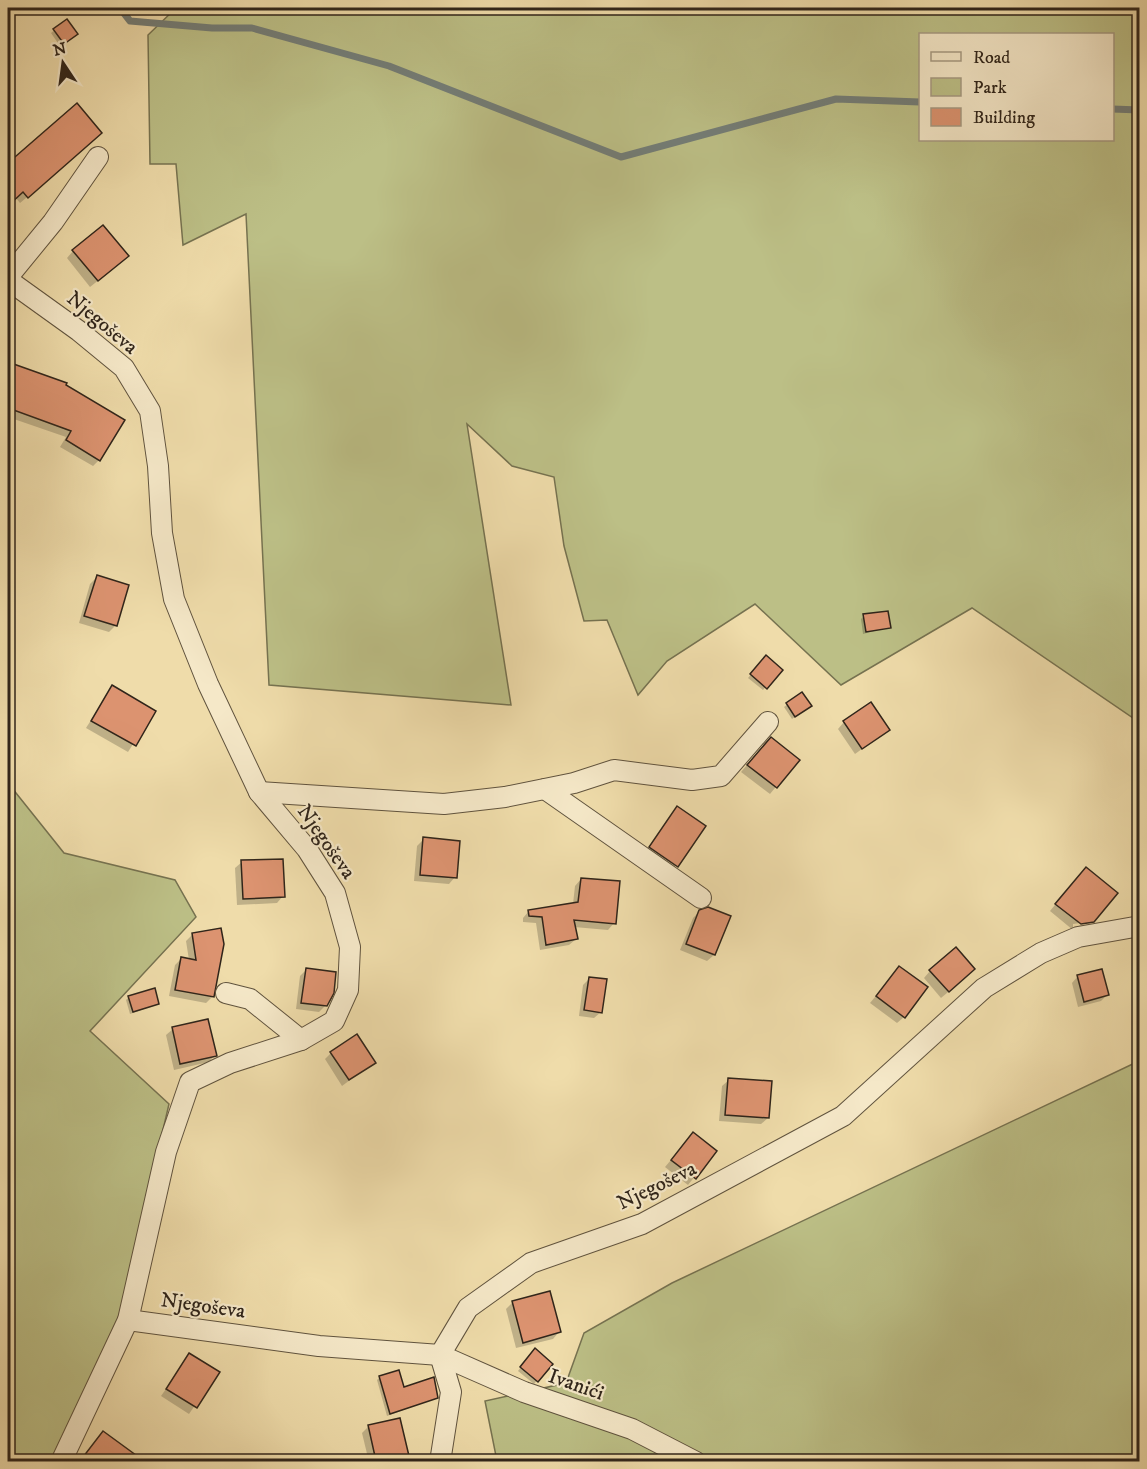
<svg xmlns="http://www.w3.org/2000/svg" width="1147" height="1469" viewBox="0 0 1147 1469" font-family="'IM FELL DW Pica',serif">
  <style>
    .green { fill: #bcbf86; stroke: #767250; stroke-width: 1.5; fill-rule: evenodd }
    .shadow { fill: #0003 }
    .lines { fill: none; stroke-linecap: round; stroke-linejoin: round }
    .stream { stroke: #737d77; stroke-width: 7 }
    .building { fill: #dc9370; stroke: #30251a; stroke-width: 1.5 }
    .minor-casing { stroke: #60533e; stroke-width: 22 }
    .minor { stroke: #f5e8c8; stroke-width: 20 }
    .labels { text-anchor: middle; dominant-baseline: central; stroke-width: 4.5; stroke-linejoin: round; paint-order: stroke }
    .street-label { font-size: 21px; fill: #30251a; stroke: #f5e8c8 }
  </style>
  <rect width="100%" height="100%" fill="#efdcaa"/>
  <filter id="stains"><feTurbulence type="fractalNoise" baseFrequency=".00333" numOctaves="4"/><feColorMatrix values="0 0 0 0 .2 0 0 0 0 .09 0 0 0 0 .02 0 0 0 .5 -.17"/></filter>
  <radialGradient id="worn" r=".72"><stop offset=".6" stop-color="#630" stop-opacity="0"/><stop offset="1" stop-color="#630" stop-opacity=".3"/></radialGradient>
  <g class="green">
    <path d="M176,8h963v714l-167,-114 -131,77 -86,-81 -88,57 -29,34 -31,-75 -23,1 -20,-75 -10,-69 -42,-11 -45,-42 44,281 -242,-20 -23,-471 -63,31 -7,-81h-26l-2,-129zM920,34h192v106h-192z"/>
    <polygon points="8,783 64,853 175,880 196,917 90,1031 169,1104 120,1315 79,1406 51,1461 8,1461"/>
    <polygon points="1139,1061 1139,1461 497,1461 485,1401 566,1383 584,1333 672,1283"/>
  </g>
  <g class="shadow">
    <polygon points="66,21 73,36 60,46 51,33"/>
    <polygon points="77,105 56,173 20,203 16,198 8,205 8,164"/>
    <polygon points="73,251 120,263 90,287 67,258"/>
    <polygon points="21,368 99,460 93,466 60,447 66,437 8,417 8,396 15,375"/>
    <polygon points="97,577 116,625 109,632 79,623 90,584"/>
    <polygon points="864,616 889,627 863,634 861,619"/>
    <polygon points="766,657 781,670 763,690 748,678"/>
    <polygon points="112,687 154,711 128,752 86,728"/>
    <polygon points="802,694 807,708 792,719 784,707"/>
    <polygon points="844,722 888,730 855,754 838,729"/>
    <polygon points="764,745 798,760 770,794 741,772"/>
    <polygon points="677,808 704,826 670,873 644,854"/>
    <polygon points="424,839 455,877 449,884 414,881 417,846"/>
    <polygon points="242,862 283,896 277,903 237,905 235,868"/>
    <polygon points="1079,875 1094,921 1073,924 1073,927 1090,924 1086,928 1073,930 1050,911"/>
    <polygon points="581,879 614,923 608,930 574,927 576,939 569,945 540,950 536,923 523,922 523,918 529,911 573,904 575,886"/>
    <polygon points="700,911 729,917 714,955 707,961 680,950 693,918"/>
    <polygon points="192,935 213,996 206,1003 169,996 175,965 181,959 189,960 186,941"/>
    <polygon points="899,968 904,1017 897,1023 870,1003"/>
    <polygon points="307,969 326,1005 319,1012 296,1009 300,976"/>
    <polygon points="930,971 967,976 941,998 924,978"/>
    <polygon points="1078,976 1108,994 1101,1001 1078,1007 1072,983"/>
    <polygon points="590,978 601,1012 594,1018 579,1016 583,985"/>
    <polygon points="129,997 158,1004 130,1014 126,1000"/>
    <polygon points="173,1029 215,1055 209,1062 174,1070 166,1035"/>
    <polygon points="331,1053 374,1062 342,1086 325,1059"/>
    <polygon points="729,1080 768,1118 761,1124 719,1121 722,1086"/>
    <polygon points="693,1134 715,1151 688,1185 665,1167"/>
    <polygon points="513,1302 559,1332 553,1339 516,1348 506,1309"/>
    <polygon points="532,1353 551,1364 534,1384 518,1371"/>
    <polygon points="190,1355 218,1372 189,1414 161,1396"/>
    <polygon points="380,1377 403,1389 436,1398 387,1416 377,1380"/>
    <polygon points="369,1426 407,1456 401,1462 369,1462 362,1433"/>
    <polygon points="97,1440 129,1453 123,1462 80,1462"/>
  </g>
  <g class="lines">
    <g class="stream">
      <polyline points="120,8 130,21 212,28 252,28 389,66 621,157 836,99 920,102"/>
      <polyline points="1112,109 1140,110"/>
    </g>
  </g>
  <g class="building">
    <polygon points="67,19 78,34 64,44 53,29"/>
    <polygon points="77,103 102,133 28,198 23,192 8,206 8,163"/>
    <polygon points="103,225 129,256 98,281 72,250"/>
    <polygon points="8,362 67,383 66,385 125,420 100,461 66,440 71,431 8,408"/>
    <polygon points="97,575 129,585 117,626 84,616"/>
    <polygon points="888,611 891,628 866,632 863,614"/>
    <polygon points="766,655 783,670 767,689 750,674"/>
    <polygon points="112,685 156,711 136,746 91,721"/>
    <polygon points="802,692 812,706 795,717 786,703"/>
    <polygon points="871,702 890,730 862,749 843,721"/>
    <polygon points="771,737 800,760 777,788 747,765"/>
    <polygon points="677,806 706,826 678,867 649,847"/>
    <polygon points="423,837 460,841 457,878 420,875"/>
    <polygon points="283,859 285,897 243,899 241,860"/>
    <polygon points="1086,867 1118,893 1094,922 1081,924 1055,904"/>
    <polygon points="581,878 620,881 616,924 574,920 578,939 546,945 542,917 529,916 528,910 578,902"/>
    <polygon points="708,907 731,916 715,955 686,944 699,910"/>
    <polygon points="221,928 224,944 214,997 175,990 181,957 196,960 192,933"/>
    <polygon points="956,947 975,969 949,992 929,970"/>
    <polygon points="899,966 928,987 905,1018 876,996"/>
    <polygon points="306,968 336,972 334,993 327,1006 301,1003"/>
    <polygon points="1102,969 1109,995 1084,1002 1077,975"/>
    <polygon points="589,977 607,979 602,1013 584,1010"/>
    <polygon points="155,988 159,1004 133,1012 128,996"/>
    <polygon points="208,1019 217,1056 180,1064 172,1027"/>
    <polygon points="357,1034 376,1063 349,1080 330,1052"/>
    <polygon points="728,1078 772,1081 769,1118 725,1115"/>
    <polygon points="693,1132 717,1151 696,1179 671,1160"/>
    <polygon points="550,1291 561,1332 523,1343 512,1301"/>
    <polygon points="535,1348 553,1364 538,1382 520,1367"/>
    <polygon points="189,1353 220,1372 197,1408 166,1389"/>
    <polygon points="399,1370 404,1387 434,1377 438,1398 390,1414 379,1376"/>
    <polygon points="400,1418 409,1456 376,1461 368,1425"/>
    <polygon points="103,1431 144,1461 80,1461"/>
  </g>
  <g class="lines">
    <g class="minor-casing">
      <g id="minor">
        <polyline points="8,277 53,222 98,157"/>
        <polyline points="8,280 79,331 124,368 150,411 158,466 162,533 174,599 208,684 259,792 307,849 335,893 350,947 348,990 334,1021 301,1040 230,1063 190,1082 166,1152 128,1320 61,1462"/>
        <polyline points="545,789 701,898"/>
        <polyline points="259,792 444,804 505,797 574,783 614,770 692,780 721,776 768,722"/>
        <polyline points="226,993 250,999 301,1040"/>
        <polyline points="128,1320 319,1346 440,1355 468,1308 531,1263 642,1224 843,1116 984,988 1041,953 1078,937 1140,926"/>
        <polyline points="440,1355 524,1392 632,1429 696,1462"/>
        <polyline points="440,1355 451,1392 440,1462"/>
      </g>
    </g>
    <use href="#minor" class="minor"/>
  </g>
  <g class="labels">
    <g class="street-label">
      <text transform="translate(102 323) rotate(40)">Njegoševa</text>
      <text transform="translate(326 842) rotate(55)">Njegoševa</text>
      <text transform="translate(657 1186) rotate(-26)">Njegoševa</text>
      <text transform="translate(203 1306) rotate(8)">Njegoševa</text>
      <text transform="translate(576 1385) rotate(19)">Ivanići</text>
    </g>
  </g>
  <rect width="1147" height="1469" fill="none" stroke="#efdcaa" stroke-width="30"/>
  <rect x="9" y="9" width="1129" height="1451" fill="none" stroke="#30251a" stroke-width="3"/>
  <rect x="15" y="15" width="1117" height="1439" fill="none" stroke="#30251a" stroke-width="1.5"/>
  <rect x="919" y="33" width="195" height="108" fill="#f5e8c8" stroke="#a69a82" stroke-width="1.5"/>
  <rect x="931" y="52" width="30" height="9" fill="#f5e8c8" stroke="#a69a82" stroke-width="1.5"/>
  <text x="973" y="63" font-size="18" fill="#30251a">Road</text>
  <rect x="931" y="78" width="30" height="18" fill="#bcbf86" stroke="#a69a82" stroke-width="1.5"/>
  <text x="973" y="93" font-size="18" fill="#30251a">Park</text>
  <rect x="931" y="108" width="30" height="18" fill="#dc9370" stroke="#a69a82" stroke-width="1.5"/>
  <text x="973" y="123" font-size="18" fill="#30251a">Building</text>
  <g transform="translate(63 63) rotate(347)" stroke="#f5e8c8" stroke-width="4.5" paint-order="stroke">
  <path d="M0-4.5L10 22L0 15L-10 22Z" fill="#30251a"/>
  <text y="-9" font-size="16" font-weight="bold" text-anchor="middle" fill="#30251a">N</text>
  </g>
  <rect width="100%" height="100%" filter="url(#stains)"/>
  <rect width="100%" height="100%" fill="url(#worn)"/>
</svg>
